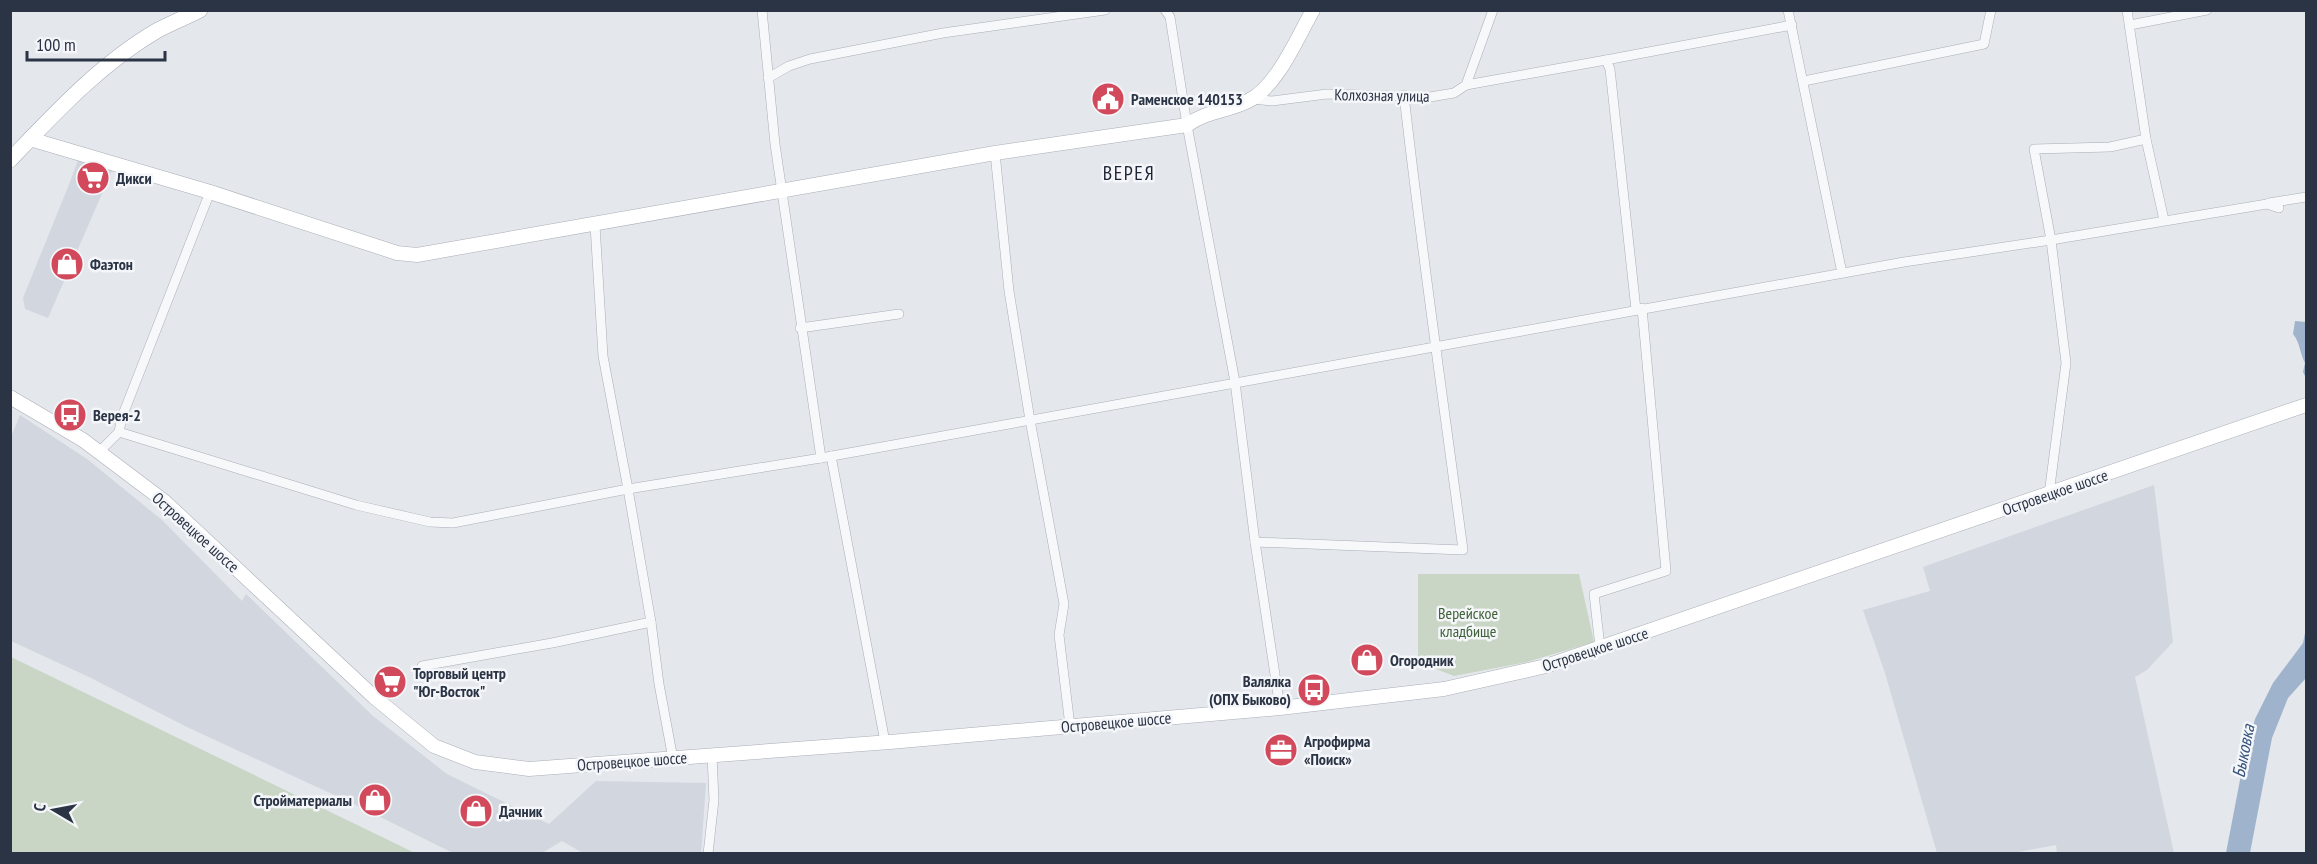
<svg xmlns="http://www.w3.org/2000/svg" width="2317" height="864" viewBox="0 0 2317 864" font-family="'PT Sans Narrow',sans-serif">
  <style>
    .built { fill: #d2d6de }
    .green { fill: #c9d6c5 }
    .water { fill: #9fb4cc }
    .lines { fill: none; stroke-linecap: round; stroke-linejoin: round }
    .street-casing { stroke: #a9aeb7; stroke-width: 10 }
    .secondary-casing { stroke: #a9aeb7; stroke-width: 15 }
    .primary-casing { stroke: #a3abb8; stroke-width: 16 }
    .street { stroke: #f7f8fa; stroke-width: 9 }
    .secondary { stroke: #fff; stroke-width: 14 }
    .primary { stroke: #fff; stroke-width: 15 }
    .labels { text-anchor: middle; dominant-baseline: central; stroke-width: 5; stroke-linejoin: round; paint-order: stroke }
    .street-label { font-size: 16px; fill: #2b3445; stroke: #f4f6f9 }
    .poi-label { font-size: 16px; font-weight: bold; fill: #2b3445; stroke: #f4f6f9; text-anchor: start }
    .park-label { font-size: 16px; fill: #3f6138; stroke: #f4f6f9 }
    .water-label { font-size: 18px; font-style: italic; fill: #34527a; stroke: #f4f6f9 }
    .quarter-label { font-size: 20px; letter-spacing: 1.5px; fill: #1d2536; stroke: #f4f6f9 }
  </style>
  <rect width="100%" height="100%" fill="#e4e7ec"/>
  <g class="built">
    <polygon points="79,157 114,166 48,318 25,309 23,298 70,182"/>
    <polygon points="20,415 87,459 162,520 242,601 246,594 373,716 447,774 549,824 596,781 706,783 701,853 583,853 562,841 542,853 453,853 358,806 187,727 89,677 11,641 10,439"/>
    <polygon points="2154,485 2173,642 2147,670 2135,677 2174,853 2057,853 2056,845 2013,853 1937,853 1885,673 1863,610 1930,591 1923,567"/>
  </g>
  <g class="green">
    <polygon points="1418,574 1579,574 1594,642 1527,662 1454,676 1418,662"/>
    <polygon points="11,657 415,853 11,853"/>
  </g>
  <g class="water">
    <path d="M2295,321l11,1v56l-3,-6 2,-9c-5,-9 -5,-21 -12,-29z"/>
    <polygon points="2306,628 2306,678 2288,698 2272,738 2250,853 2226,853 2244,759 2255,719 2273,683 2303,643"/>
  </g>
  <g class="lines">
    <g class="street-casing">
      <g id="street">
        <polyline points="762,10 775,144 821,458"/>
        <polyline points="1165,10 1170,17 1187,125 1235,382 1255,542 1280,708"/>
        <polyline points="1788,10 1842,273"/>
        <polyline points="2127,10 2146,139 2164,220"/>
        <polyline points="2130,25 2207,10"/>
        <polyline points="1606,60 1792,25"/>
        <polyline points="768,78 789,66 810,59 943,33 1105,10"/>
        <polyline points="1804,81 1984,44 1991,10"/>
        <polyline points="1466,85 1606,60 1610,69 1636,310"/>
        <polyline points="1252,99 1272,101 1327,94 1430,97 1454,93 1466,85 1493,10"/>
        <polyline points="995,153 1009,291 1030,420 1064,604 1059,635 1070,726"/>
        <polyline points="2269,203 2306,197"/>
        <polyline points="595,225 603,356 628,489 651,622 659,684 673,759"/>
        <polyline points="800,328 899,314"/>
        <polyline points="119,432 356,505 430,522 453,523 628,489 821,458 1904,262 2051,240 2267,204 2279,208"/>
        <polyline points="99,452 119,432 122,417 210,192"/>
        <polyline points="831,456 885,742"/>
        <polyline points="2049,494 2066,363 2051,240 2034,149 2110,147 2146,139"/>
        <path d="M1255,542l208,8c-20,-152 -42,-303 -59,-455"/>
        <polyline points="1600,647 1594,594 1666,571 1642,308"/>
        <polyline points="422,666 552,643 651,622"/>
        <polyline points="708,854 714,800 712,755"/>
      </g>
    </g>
    <g class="secondary-casing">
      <g id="secondary">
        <path d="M30,139l180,53 187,61 20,2 578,-102 192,-28c22,-15 39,-13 61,-24 29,-14 49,-63 65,-91"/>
        <polyline points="10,397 83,440 164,501 374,697 434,746 475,762 529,769 890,742 1280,708 1444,689 1546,666 2306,405"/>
      </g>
    </g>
    <g class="primary-casing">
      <path id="primary" d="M10,160c45,-47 91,-97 148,-130 14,-7 28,-13 42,-20"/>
    </g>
    <use href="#street" class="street"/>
    <use href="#secondary" class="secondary"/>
    <use href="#primary" class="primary"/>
  </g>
  <defs>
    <g id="civic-disc" transform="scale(1.725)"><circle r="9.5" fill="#d1495b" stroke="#f4f6f9"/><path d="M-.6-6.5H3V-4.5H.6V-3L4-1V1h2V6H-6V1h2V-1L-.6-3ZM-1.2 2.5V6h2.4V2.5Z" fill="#fff"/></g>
    <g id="supermarket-disc" transform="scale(1.725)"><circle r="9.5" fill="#d1495b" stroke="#f4f6f9"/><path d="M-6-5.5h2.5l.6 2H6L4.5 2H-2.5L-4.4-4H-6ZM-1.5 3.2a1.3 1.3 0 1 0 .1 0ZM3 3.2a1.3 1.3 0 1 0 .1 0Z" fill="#fff"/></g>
    <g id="shop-disc" transform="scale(1.725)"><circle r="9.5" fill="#d1495b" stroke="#f4f6f9"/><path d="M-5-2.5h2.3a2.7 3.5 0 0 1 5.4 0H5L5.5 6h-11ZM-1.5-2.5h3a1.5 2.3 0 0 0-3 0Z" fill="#fff"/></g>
    <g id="bus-disc" transform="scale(1.725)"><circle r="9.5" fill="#d1495b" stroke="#f4f6f9"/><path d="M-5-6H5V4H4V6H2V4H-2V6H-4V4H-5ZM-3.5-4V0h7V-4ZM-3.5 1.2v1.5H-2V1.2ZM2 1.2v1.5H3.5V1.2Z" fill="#fff"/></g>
    <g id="office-disc" transform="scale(1.725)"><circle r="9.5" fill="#d1495b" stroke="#f4f6f9"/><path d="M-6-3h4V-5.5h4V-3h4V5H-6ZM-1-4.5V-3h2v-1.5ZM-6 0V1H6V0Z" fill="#fff"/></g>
  </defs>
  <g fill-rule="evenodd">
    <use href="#civic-disc" x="1108" y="99"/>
    <use href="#supermarket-disc" x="93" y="178"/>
    <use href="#shop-disc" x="67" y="264"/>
    <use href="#bus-disc" x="70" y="415"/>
    <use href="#shop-disc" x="1367" y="660"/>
    <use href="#supermarket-disc" x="390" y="682"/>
    <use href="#bus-disc" x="1314" y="690"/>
    <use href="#office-disc" x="1281" y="750"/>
    <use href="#shop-disc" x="375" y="800"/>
    <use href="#shop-disc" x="476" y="811"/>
  </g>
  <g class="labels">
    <g class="street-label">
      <text transform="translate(1382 95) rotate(1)">Колхозная улица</text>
      <text transform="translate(2055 492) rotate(-19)">Островецкое шоссе</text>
      <text transform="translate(196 532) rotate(42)">Островецкое шоссе</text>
      <text transform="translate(1595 649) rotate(-18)">Островецкое шоссе</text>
      <text transform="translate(1116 722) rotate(-5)">Островецкое шоссе</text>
      <text transform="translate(632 761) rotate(-4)">Островецкое шоссе</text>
    </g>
    <g class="poi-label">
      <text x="1131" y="99">Раменское 140153</text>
      <text x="116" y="178">Дикси</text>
      <text x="90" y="264">Фаэтон</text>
      <text x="93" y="415">Верея-2</text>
      <text x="1390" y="660">Огородник</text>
      <text x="413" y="673">Торговый центр<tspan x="413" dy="18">"Юг-Восток"</tspan></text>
      <text x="1291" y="681" text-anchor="end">Валялка<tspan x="1291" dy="18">(ОПХ Быково)</tspan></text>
      <text x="1304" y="741">Агрофирма<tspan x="1304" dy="18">«Поиск»</tspan></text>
      <text x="352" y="800" text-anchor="end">Стройматериалы</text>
      <text x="499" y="811">Дачник</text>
    </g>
    <g class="park-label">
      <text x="1468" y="613">Верейское<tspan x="1468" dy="18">кладбище</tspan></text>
    </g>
    <g class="water-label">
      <text transform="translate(2243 751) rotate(-79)">Быковка</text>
    </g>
    <g class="quarter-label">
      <text x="1129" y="173">ВЕРЕЯ</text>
    </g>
  </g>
  <rect width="2317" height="864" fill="none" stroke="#2b3445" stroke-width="24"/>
  <g transform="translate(54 810) rotate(280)" stroke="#f4f6f9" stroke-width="4.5" paint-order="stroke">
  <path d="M0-4.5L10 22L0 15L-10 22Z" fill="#2b3445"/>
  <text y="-9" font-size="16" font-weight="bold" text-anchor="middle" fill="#2b3445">С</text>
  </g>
  <path d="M27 51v9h138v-9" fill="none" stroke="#2b3445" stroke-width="3"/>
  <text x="36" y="51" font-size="18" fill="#2b3445" stroke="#f4f6f9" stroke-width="4.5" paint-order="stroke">100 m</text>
</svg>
